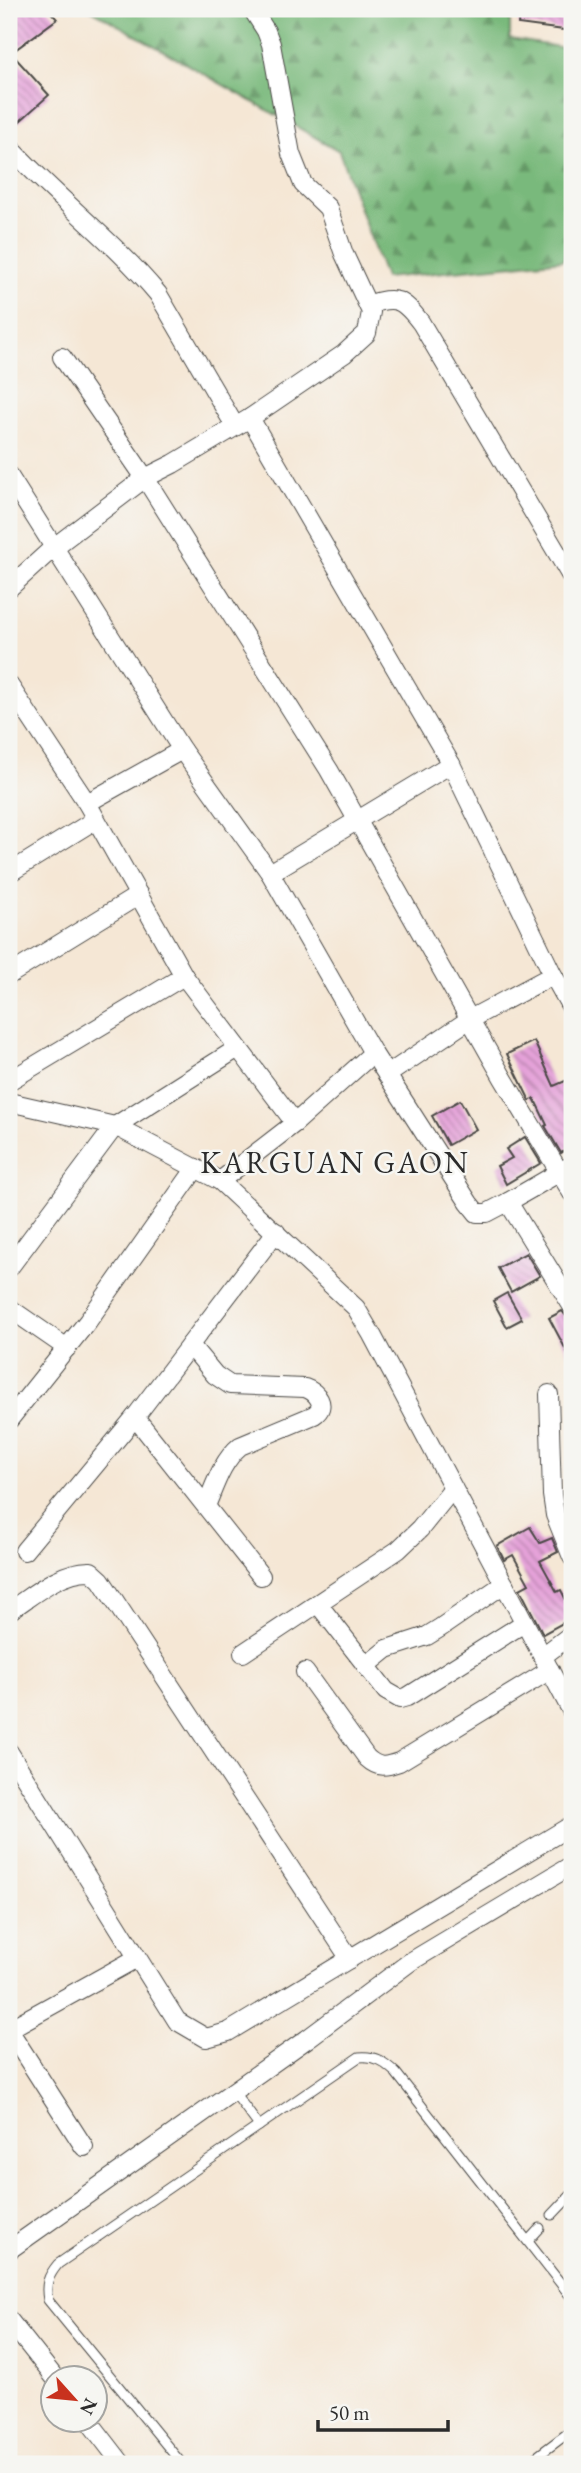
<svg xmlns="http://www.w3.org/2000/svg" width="581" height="2473" viewBox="0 0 581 2473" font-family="'EB Garamond',serif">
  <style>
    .forest { fill: url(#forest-firs); stroke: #527253; stroke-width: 2 }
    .building { fill: url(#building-back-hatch) }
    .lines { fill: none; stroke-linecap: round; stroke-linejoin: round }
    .service-casing { stroke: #494744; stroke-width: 11 }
    .minor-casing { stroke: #494744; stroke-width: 20 }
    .service { stroke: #fff; stroke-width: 9 }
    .minor { stroke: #fff; stroke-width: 18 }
    .labels { text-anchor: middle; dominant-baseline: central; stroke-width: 5; stroke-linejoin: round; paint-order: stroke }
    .quarter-label { font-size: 30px; letter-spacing: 2px; fill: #2b2b2b; stroke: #f6f6f2 }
  </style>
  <defs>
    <pattern id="forest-firs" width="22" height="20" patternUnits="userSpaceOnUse" patternTransform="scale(1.75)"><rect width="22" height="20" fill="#79b97b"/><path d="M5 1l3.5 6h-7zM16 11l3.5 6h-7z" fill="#639765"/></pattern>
    <pattern id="building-back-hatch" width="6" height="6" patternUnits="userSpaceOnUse" patternTransform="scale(1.75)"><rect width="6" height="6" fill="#e5a2d9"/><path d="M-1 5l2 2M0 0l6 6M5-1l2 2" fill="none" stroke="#ba84b0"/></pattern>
  </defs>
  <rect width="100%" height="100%" fill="#f6f6f2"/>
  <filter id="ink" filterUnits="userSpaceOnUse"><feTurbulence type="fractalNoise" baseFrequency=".0143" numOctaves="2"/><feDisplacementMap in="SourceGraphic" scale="14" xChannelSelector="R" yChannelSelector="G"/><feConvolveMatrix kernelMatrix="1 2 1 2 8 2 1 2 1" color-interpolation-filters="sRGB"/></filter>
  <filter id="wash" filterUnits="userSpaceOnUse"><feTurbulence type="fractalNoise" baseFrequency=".00686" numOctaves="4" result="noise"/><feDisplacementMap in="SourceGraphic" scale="28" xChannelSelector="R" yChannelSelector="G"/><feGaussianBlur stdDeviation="1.57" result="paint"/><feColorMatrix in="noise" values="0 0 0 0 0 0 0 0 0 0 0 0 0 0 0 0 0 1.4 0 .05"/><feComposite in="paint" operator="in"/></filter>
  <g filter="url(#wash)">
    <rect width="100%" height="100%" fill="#f5e7d5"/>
    <polygon class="forest" points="90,9 510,9 510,39 572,49 572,235 563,260 385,278 339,151"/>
    <g id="blocks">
      <g class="building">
        <polygon points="9,9 48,9 57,19 11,53 49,95 9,131"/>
        <polygon points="520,9 572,9 572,31 518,24"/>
        <polygon points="534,1041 554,1086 572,1078 572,1146 561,1153 545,1126 547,1125 534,1098 530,1101 507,1054"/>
        <polygon points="460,1100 476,1129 448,1145 432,1116"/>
        <polygon points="525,1137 541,1163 506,1184 497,1166 512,1158 506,1149"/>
        <polygon points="526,1253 540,1276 511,1292 498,1268"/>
        <polygon points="507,1293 522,1319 507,1327 493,1301"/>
        <polygon points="562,1311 566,1316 572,1317 572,1361 549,1318"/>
        <polygon points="530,1527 540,1543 552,1538 558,1552 540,1561 557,1592 561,1590 572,1612 572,1618 543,1634 520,1589 529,1584 513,1555 504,1560 497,1546"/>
      </g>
    </g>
  </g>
  <g filter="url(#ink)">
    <use href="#blocks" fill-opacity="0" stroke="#494744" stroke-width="2"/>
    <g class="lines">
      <g class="service-casing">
        <g id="service">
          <path d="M233,2091l26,35 100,-69c16,-2 25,5 37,16l176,225"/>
          <polyline points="552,2215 572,2194"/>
          <polyline points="528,2241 540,2228"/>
          <path d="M182,2464l-134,-164c-3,-16 0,-24 10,-36l201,-138"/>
          <polyline points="527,2464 572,2430"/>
        </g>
      </g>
      <g class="minor-casing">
        <g id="minor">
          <path d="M9,146c47,52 104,94 149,148l77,132"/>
          <path d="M368,305c28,-10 35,-6 53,18l151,255"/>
          <polyline points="62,357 145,478 329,770 503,1078 572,1193"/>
          <polyline points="250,418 451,764 553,975 572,1009"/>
          <polyline points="9,476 182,750 270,873 373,1053 295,1123 220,1181"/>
          <polyline points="9,588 53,548 145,478 173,464 250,418 344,354 367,333 371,312 344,254 328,208 303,184 291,154 271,44 266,31 252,9"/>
          <polyline points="9,685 87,803 184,976 295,1123"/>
          <polyline points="87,803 182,750"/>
          <polyline points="9,873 95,820"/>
          <polyline points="270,873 451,764"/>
          <polyline points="9,975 139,895"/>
          <polyline points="373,1053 469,1203 477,1213 487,1213 508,1202 572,1306"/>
          <polyline points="387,1075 470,1019 553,975"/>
          <polyline points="9,1081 184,976"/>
          <polyline points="9,1102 115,1126 220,1181 356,1308 372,1335 572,1712"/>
          <polyline points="508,1202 572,1165"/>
          <polyline points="9,1268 115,1126 238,1048"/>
          <polyline points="9,1308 67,1348"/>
          <path d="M190,1345l25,30 15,10 75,3c12,4 23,18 9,27l-74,31c-18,15 -25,39 -34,60"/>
          <polyline points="549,1394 552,1495 555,1515 572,1557"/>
          <polyline points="9,1420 88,1321 196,1168"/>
          <polyline points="24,1551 135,1417"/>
          <polyline points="261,1576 135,1417 276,1232"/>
          <polyline points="318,1604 386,1691 400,1699 407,1697 524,1623"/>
          <path d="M9,1611c24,-16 52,-41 82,-40l10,9 249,379"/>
          <polyline points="243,1653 398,1550 420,1529 453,1488"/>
          <polyline points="543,1656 572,1634"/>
          <polyline points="366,1666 387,1649 427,1636 440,1628 504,1584"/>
          <path d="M305,1672l62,86c11,10 18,9 32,4l151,-92"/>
          <polyline points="9,1752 177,2021 206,2038 228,2032 572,1825"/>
          <polyline points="9,2029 137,1958"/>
          <polyline points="9,2030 84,2147"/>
          <polyline points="9,2250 307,2039 410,1962 572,1865"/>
          <polyline points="9,2320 55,2378"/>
          <polyline points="88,2420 122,2464"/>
        </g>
      </g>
      <use href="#service" class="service"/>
      <use href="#minor" class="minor"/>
    </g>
  </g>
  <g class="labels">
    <g class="quarter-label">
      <text x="335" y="1162">KARGUAN GAON</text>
    </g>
  </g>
  <rect width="581" height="2473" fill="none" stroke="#f6f6f2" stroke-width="35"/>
  <g transform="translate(74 2399) rotate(117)"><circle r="33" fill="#f6f6f2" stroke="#a5a5a2" stroke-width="2"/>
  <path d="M0-5L12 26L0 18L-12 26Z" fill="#c8321e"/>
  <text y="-10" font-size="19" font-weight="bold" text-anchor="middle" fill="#2b2b2b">N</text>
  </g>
  <path d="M318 2420v10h130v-10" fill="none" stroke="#2b2b2b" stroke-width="3.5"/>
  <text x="329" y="2420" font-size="21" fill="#2b2b2b" stroke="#f6f6f2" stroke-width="5" paint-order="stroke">50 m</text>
</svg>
